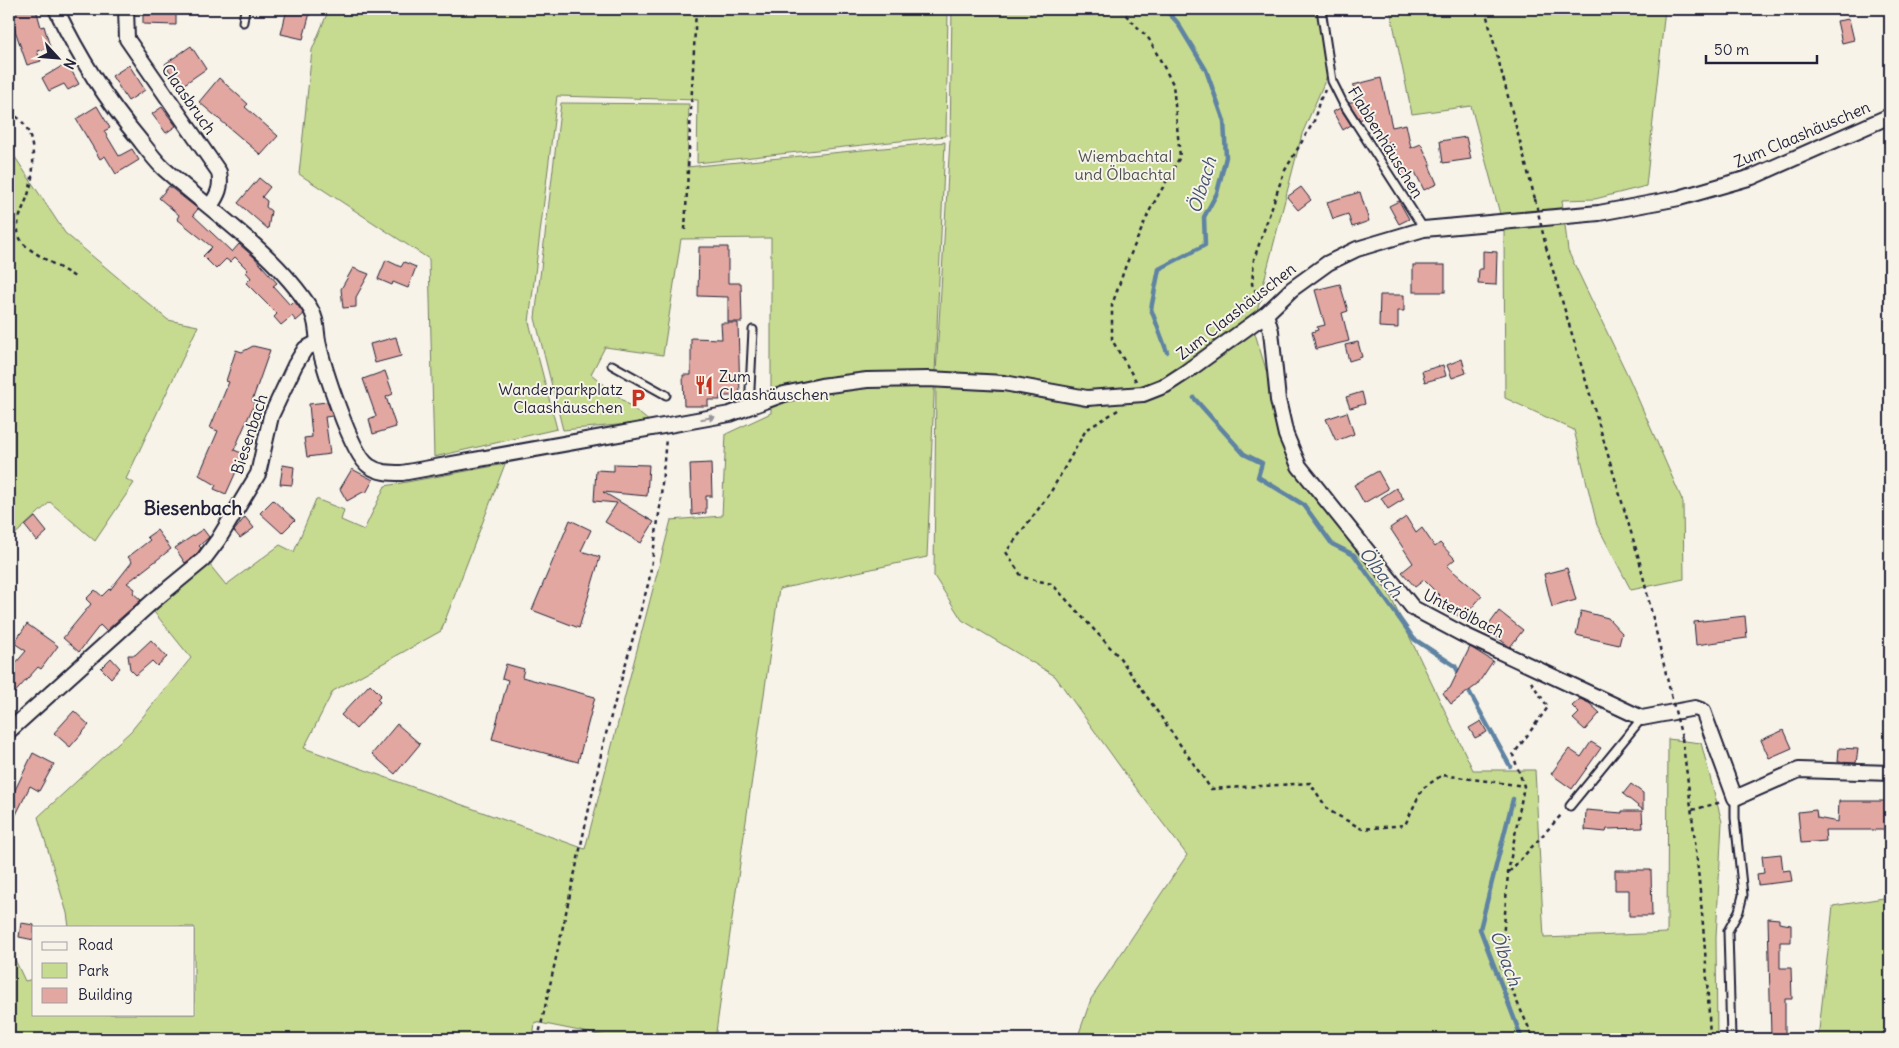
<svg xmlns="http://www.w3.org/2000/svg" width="1899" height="1048" viewBox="0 0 1899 1048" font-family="Delius,sans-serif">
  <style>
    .green { fill: #c6db90; stroke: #747e66 }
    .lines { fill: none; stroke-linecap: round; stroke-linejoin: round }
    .stream { stroke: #5f83a3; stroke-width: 4.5 }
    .building { fill: #e2a7a1; stroke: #22223b }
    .lane-casing { stroke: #22223b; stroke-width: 11 }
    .street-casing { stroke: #22223b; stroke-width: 18 }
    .path { stroke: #22223b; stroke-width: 2.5; stroke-dasharray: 4 4; stroke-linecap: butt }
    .lane { stroke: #f7f3e8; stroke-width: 7 }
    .street { stroke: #f7f3e8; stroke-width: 14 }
    .path-bridge { stroke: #22223b; stroke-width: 2.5; stroke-dasharray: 4 4; stroke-linecap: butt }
    .oneway { fill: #97959a }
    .labels { text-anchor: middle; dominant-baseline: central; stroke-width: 4; stroke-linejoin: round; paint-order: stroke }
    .street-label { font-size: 16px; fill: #22223b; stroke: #f7f3e8 }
    .park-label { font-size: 16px; fill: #4b5050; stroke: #f7f3e8 }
    .poi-label { font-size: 16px; fill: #22223b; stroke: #f7f3e8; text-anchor: start }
    .water-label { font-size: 18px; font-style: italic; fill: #41526f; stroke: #f7f3e8 }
    .quarter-label { font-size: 19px; font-weight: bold; fill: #22223b; stroke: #f7f3e8 }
  </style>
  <rect width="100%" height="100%" fill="#f7f3e8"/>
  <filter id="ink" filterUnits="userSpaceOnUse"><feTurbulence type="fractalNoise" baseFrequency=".02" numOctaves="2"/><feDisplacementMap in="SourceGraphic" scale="10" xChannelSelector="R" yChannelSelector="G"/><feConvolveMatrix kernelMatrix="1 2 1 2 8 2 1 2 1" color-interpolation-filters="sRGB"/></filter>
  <g filter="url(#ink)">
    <g class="green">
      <polygon points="329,9 948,9 946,136 697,163 698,100 557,96 529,322 557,429 434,457 429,259 299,174 312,50"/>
      <path d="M952,9h369l6,67 -25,58 -40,155v10l-3,4 -6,24 44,144 84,106 92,193h62l9,168 123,-5 1,-194 33,4 21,79 -6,116 1,101h-640l14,-40 96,-144 -60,-79 -72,-100 -93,-56 -28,-44 2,-191 71,7 79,15 80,-18 81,-58c-28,15 -55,34 -84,47 -62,27 -160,3 -227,-5l14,-233z"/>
      <polygon points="1390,9 1665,9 1646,186 1595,199 1562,200 1568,251 1629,378 1683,502 1684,579 1631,590 1597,525 1574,430 1505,398 1504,229 1471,106 1412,114"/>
      <polygon points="561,103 689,104 687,167 945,142 927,557 779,589 715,1039 619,1039 535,1022 533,1039 9,1039 9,947 25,981 34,979 34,1014 194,1014 194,927 69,927 67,913 38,817 131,731 191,658 154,612 209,564 226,585 280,545 294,552 316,499 344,510 341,520 364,530 385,486 505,464 441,631 333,691 304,748 585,849 671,520 722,516 726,434 771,413 771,238 681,239 663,355 605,347 591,374 650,422 563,430 535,318"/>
      <polygon points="9,148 65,233 168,320 198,326 126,479 134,483 95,541 50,502 9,540"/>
      <polygon points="1890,897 1890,1039 1818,1039 1833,906"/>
    </g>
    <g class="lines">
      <g class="stream">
        <polyline points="1165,9 1177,22 1206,70 1224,121 1226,157 1217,193 1204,217 1205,245 1159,269 1151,309 1167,352"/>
        <polyline points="1194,398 1244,454 1262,463 1258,477 1304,505 1332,544 1354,555 1414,639 1455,666 1460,675"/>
        <polyline points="1466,686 1510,766"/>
        <polyline points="1513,799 1480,929 1522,1039"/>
      </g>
    </g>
    <g class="building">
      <polygon points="24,9 36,9 41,27 44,26 50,47 37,51 41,61 27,65 9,13"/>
      <polygon points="143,9 176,9 176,25 143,24"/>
      <polygon points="287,9 311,9 303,39 281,34"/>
      <polygon points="1849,19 1854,40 1842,43 1837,21"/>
      <polygon points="191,46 206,69 180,87 165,64"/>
      <polygon points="67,63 79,84 68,90 64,84 49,91 42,78"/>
      <polygon points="129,65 145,90 128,101 112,76"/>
      <polygon points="219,78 248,104 245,107 278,136 261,155 199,102"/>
      <polygon points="1381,78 1392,127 1406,124 1411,148 1421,144 1431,165 1429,165 1437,184 1424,190 1415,172 1404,177 1390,142 1384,143 1381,131 1374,132 1370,114 1360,120 1349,103 1356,100 1353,85"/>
      <polygon points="97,106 110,128 104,131 119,156 132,149 139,160 116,174 105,156 100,159 76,119"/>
      <polygon points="162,107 176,126 166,133 152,114"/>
      <polygon points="1340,108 1351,125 1343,130 1333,112"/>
      <polygon points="1466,137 1471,159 1443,163 1440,141"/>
      <polygon points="259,178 270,187 262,197 267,201 266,207 271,211 268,229 238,203"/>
      <polygon points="169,186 198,209 193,215 232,252 239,244 254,257 277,283 273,286 290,305 294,301 304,314 296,321 292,316 281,325 274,317 277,314 246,283 251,278 246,272 248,270 235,257 230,262 226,259 216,269 203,256 212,247 177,219 179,215 159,198"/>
      <polygon points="1301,187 1311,200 1298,210 1287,197"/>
      <polygon points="1360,192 1369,221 1352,227 1348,214 1333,219 1327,202"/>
      <polygon points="1399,201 1409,219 1399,224 1389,206"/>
      <polygon points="699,247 728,247 728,283 741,283 742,322 728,322 728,297 698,296"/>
      <polygon points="1483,251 1497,252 1496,285 1478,284 1479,269 1483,269"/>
      <polygon points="386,260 401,267 404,262 416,267 408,288 393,282 392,285 378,279"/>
      <rect x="1413" y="265" width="32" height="27"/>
      <polygon points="353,268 369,274 356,297 356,307 343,308 341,289"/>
      <polygon points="1340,284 1348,311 1342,313 1349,341 1316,349 1312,332 1318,330 1317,327 1325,325 1315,290"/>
      <polygon points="1380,295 1404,295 1404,311 1398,311 1398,328 1379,327"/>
      <polygon points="721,323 738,323 740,396 720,396 720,400 708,400 708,406 684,406 683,375 691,375 691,338 722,339"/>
      <polygon points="396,337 401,356 375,363 370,344"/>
      <polygon points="1358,342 1362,357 1349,361 1345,345"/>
      <polygon points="253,346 270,350 252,401 255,402 234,450 244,454 226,494 214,489 216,485 199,475 218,431 210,428 229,382 226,381 236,350 242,352"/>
      <polygon points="1462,359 1466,373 1452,378 1447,365"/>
      <polygon points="1443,365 1446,376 1425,382 1422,371"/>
      <polygon points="385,371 393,394 386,397 396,427 373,434 369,419 376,416 363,379"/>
      <polygon points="1362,392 1365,404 1350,408 1346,397"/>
      <polygon points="327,402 333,416 325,417 330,454 307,457 304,438 312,437 309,404"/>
      <polygon points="1347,412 1354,434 1336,441 1326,419"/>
      <polygon points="711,463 712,496 706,496 706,513 692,515 690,464"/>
      <polygon points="614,464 649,465 647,496 603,492 654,522 641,543 605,522 617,503 594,501 596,470 614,471"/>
      <polygon points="283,465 294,467 292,485 280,484"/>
      <polygon points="352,469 373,480 366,493 363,492 347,501 340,489"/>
      <polygon points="1378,471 1388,489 1364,503 1354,485"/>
      <polygon points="1396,488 1404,499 1388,509 1381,498"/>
      <polygon points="273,500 295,520 282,533 260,513"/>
      <polygon points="35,517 47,532 37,541 25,526"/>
      <polygon points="245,517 254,528 240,538 234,531"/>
      <polygon points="1406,517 1416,533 1422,528 1435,547 1440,543 1455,559 1447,566 1482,596 1462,619 1437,599 1440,596 1424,580 1415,587 1402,572 1413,563 1390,528"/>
      <polygon points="570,520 591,530 581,551 600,557 579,628 532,610"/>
      <polygon points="203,529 209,537 199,546 201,548 197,554 185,563 175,548"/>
      <polygon points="157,530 171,549 127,583 135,589 133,593 141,600 106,631 100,625 79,652 63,638 91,604 86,599 95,590 102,596 109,589 110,590 132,562 128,557 150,540 147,537"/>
      <polygon points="1567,568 1576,600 1552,607 1544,574"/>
      <polygon points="1499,611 1523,630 1510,647 1486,629"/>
      <polygon points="1581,611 1608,618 1622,633 1619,645 1576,635"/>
      <polygon points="1745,616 1747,638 1696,645 1694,622"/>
      <polygon points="27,624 58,646 41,669 38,667 9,699 9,671 26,651 14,643"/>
      <polygon points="151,640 167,657 157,666 152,661 136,675 130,669 128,655 135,655"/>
      <polygon points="1470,647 1493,661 1477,685 1451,704 1443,693 1450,688"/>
      <polygon points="111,658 120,668 111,678 101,668"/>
      <polygon points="506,664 524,669 522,677 595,697 578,762 492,739 508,680 502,678"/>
      <polygon points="370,684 381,695 377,699 380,702 356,729 341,715"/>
      <polygon points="1580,699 1589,703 1600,713 1585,730 1573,719 1579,713 1572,706"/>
      <polygon points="74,711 89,725 70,747 54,733"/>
      <polygon points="1481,721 1487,732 1475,738 1469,728"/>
      <polygon points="397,724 420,744 395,774 372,754"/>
      <polygon points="1784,730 1792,748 1769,758 1761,740"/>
      <polygon points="1591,742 1601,748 1572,789 1551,774 1569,749 1581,757"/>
      <polygon points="1839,748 1858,749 1856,763 1838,762"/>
      <polygon points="33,753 54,764 39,791 30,786 9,829 9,789 14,792"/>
      <polygon points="1631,784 1643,793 1643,810 1623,794"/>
      <polygon points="1839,801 1890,801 1890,830 1825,830 1826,841 1801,843 1798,812 1816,810 1817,818 1838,822"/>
      <polygon points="1586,810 1622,813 1622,811 1642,811 1643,828 1607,829 1606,832 1585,830"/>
      <polygon points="1781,854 1783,871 1790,870 1792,881 1758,885 1757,874 1764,873 1762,856"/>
      <polygon points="1615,870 1651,870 1652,916 1629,916 1629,890 1615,890"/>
      <polygon points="1768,918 1779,919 1779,923 1791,925 1791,942 1780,942 1780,968 1791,968 1792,999 1785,999 1785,1036 1771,1036"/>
      <polygon points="21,923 34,925 34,940 19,937"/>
    </g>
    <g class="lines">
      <g class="lane-casing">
        <g id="lane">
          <polyline points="1321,9 1332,81 1343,103 1424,229"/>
          <polyline points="243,22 245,9"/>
          <polyline points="612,365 666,395"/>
          <polyline points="749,408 753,330"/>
          <polyline points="1570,806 1642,718"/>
          <polyline points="1731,1038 1728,931 1739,911 1743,895 1735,818 1735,798"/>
        </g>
      </g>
      <g class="street-casing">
        <g id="street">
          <path d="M56,9c22,46 50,91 83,130 7,9 15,20 24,29 47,42 114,87 147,140 7,11 6,21 8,33 5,24 33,113 51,125 10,7 21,7 33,7l328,-59 54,-20 37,-8 46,-6 61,-1 76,4 83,15 56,-4 23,-9 20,-13 80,-58 26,-25 36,-26 29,-14 67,-20 175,-16 80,-15 73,-21 138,-61"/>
          <path d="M126,9l1,30 92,133c3,15 -1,23 -9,34"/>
          <polyline points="1266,314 1271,331 1278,400 1286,435 1299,466 1413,608 1462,634 1642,718 1695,708 1703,711 1735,798 1799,770 1890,773"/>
          <polyline points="9,731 152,602 203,560 218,540 258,474 271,416 295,365 305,349 318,342"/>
        </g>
      </g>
      <g class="path">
        <polyline points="1120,9 1149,39 1173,84 1180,157 1150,210 1126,265 1112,305 1112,340 1136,381"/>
        <polyline points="1485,9 1535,199"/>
        <path d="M9,113c29,9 27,58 19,82 -5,15 -17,33 -5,48 7,9 40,26 52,34"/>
        <polyline points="685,230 696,9"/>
        <polyline points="1546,247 1639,559 1671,695"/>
        <polyline points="1260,300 1252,284 1254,259 1284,172 1314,121 1319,102 1325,90"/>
        <polyline points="1118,410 1086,430 1049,495 1006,552 1022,577 1052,584 1120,658 1211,789 1310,783 1328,810 1362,829 1405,825 1422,789 1442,775 1524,786"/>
        <polyline points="1531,682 1548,707 1513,755 1524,786 1508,873 1501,967 1534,1039"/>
        <path d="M1682,738c14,100 24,200 28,301"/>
        <polyline points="1692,810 1722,802"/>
        <polyline points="1509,872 1563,813"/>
        <polyline points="538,1039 604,741 649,581 660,507 666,438"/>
      </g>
      <use href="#lane" class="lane"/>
      <use href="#street" class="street"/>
      <g class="path-bridge">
        <polyline points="1535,199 1546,247"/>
        <polyline points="1671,695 1682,738"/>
      </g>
    </g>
    <defs><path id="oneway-solid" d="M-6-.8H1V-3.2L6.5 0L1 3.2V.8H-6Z" transform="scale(1.25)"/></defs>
    <use class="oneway" href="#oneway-solid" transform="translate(708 418) rotate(-9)"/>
  </g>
  <defs>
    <g id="restaurant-bare" transform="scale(1.5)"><path d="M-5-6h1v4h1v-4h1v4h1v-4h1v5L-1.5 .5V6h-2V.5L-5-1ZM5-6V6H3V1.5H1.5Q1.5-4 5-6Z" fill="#c8321e" stroke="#f7f3e8" stroke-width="2.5" paint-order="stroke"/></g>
    <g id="parking-bare" transform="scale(1.5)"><path d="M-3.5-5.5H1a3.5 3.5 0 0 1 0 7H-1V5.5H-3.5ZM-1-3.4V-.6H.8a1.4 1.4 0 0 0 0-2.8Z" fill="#c8321e" stroke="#f7f3e8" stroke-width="2.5" paint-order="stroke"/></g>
  </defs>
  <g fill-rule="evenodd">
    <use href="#restaurant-bare" x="704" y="385"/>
    <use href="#parking-bare" x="638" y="398"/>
  </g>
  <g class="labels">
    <g class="street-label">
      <text transform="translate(189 99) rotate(55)">Claasbruch</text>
      <text transform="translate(1802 134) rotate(-23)">Zum Claashäuschen</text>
      <text transform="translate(1386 142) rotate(58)">Flabbenhäuschen</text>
      <text transform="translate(1236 311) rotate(-38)">Zum Claashäuschen</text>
      <text transform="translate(249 434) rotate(-72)">Biesenbach</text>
      <text transform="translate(1464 613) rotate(27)">Unterölbach</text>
    </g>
    <g class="park-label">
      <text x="1125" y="156">Wiembachtal<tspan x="1125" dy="18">und Ölbachtal</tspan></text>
    </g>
    <g class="poi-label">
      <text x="719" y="376">Zum<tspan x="719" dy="18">Claashäuschen</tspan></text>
      <text x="623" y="389" text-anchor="end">Wanderparkplatz<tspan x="623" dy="18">Claashäuschen</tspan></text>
    </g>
    <g class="water-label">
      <text transform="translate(1202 185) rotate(-73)">Ölbach</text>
      <text transform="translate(1381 572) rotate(52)">Ölbach</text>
      <text transform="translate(1506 958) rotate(70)">Ölbach</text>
    </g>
    <g class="quarter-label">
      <text x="193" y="508">Biesenbach</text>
    </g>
  </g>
  <rect width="1899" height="1048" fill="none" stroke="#f7f3e8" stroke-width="30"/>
  <rect x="15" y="15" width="1869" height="1018" fill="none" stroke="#22223b" stroke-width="2" filter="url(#ink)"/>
  <rect x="32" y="926" width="162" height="90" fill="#f7f3e8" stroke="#a29fa3"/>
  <rect x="42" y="942" width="25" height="8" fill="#f7f3e8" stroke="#a29fa3"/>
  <text x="78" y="950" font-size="15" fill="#22223b">Road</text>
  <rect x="42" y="963" width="25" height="15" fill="#c6db90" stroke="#a29fa3"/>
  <text x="78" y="976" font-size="15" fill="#22223b">Park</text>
  <rect x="42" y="988" width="25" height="15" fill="#e2a7a1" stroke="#a29fa3"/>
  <text x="78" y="1000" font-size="15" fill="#22223b">Building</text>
  <g transform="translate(58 58) rotate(116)" stroke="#f7f3e8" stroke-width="4" paint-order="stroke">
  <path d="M0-4L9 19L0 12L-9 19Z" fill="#22223b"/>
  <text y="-8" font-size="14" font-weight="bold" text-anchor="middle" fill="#22223b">N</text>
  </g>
  <path d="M1706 55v8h111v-8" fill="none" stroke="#22223b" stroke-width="2.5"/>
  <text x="1714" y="55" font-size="15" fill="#22223b" stroke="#f7f3e8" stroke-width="4" paint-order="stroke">50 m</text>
</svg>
